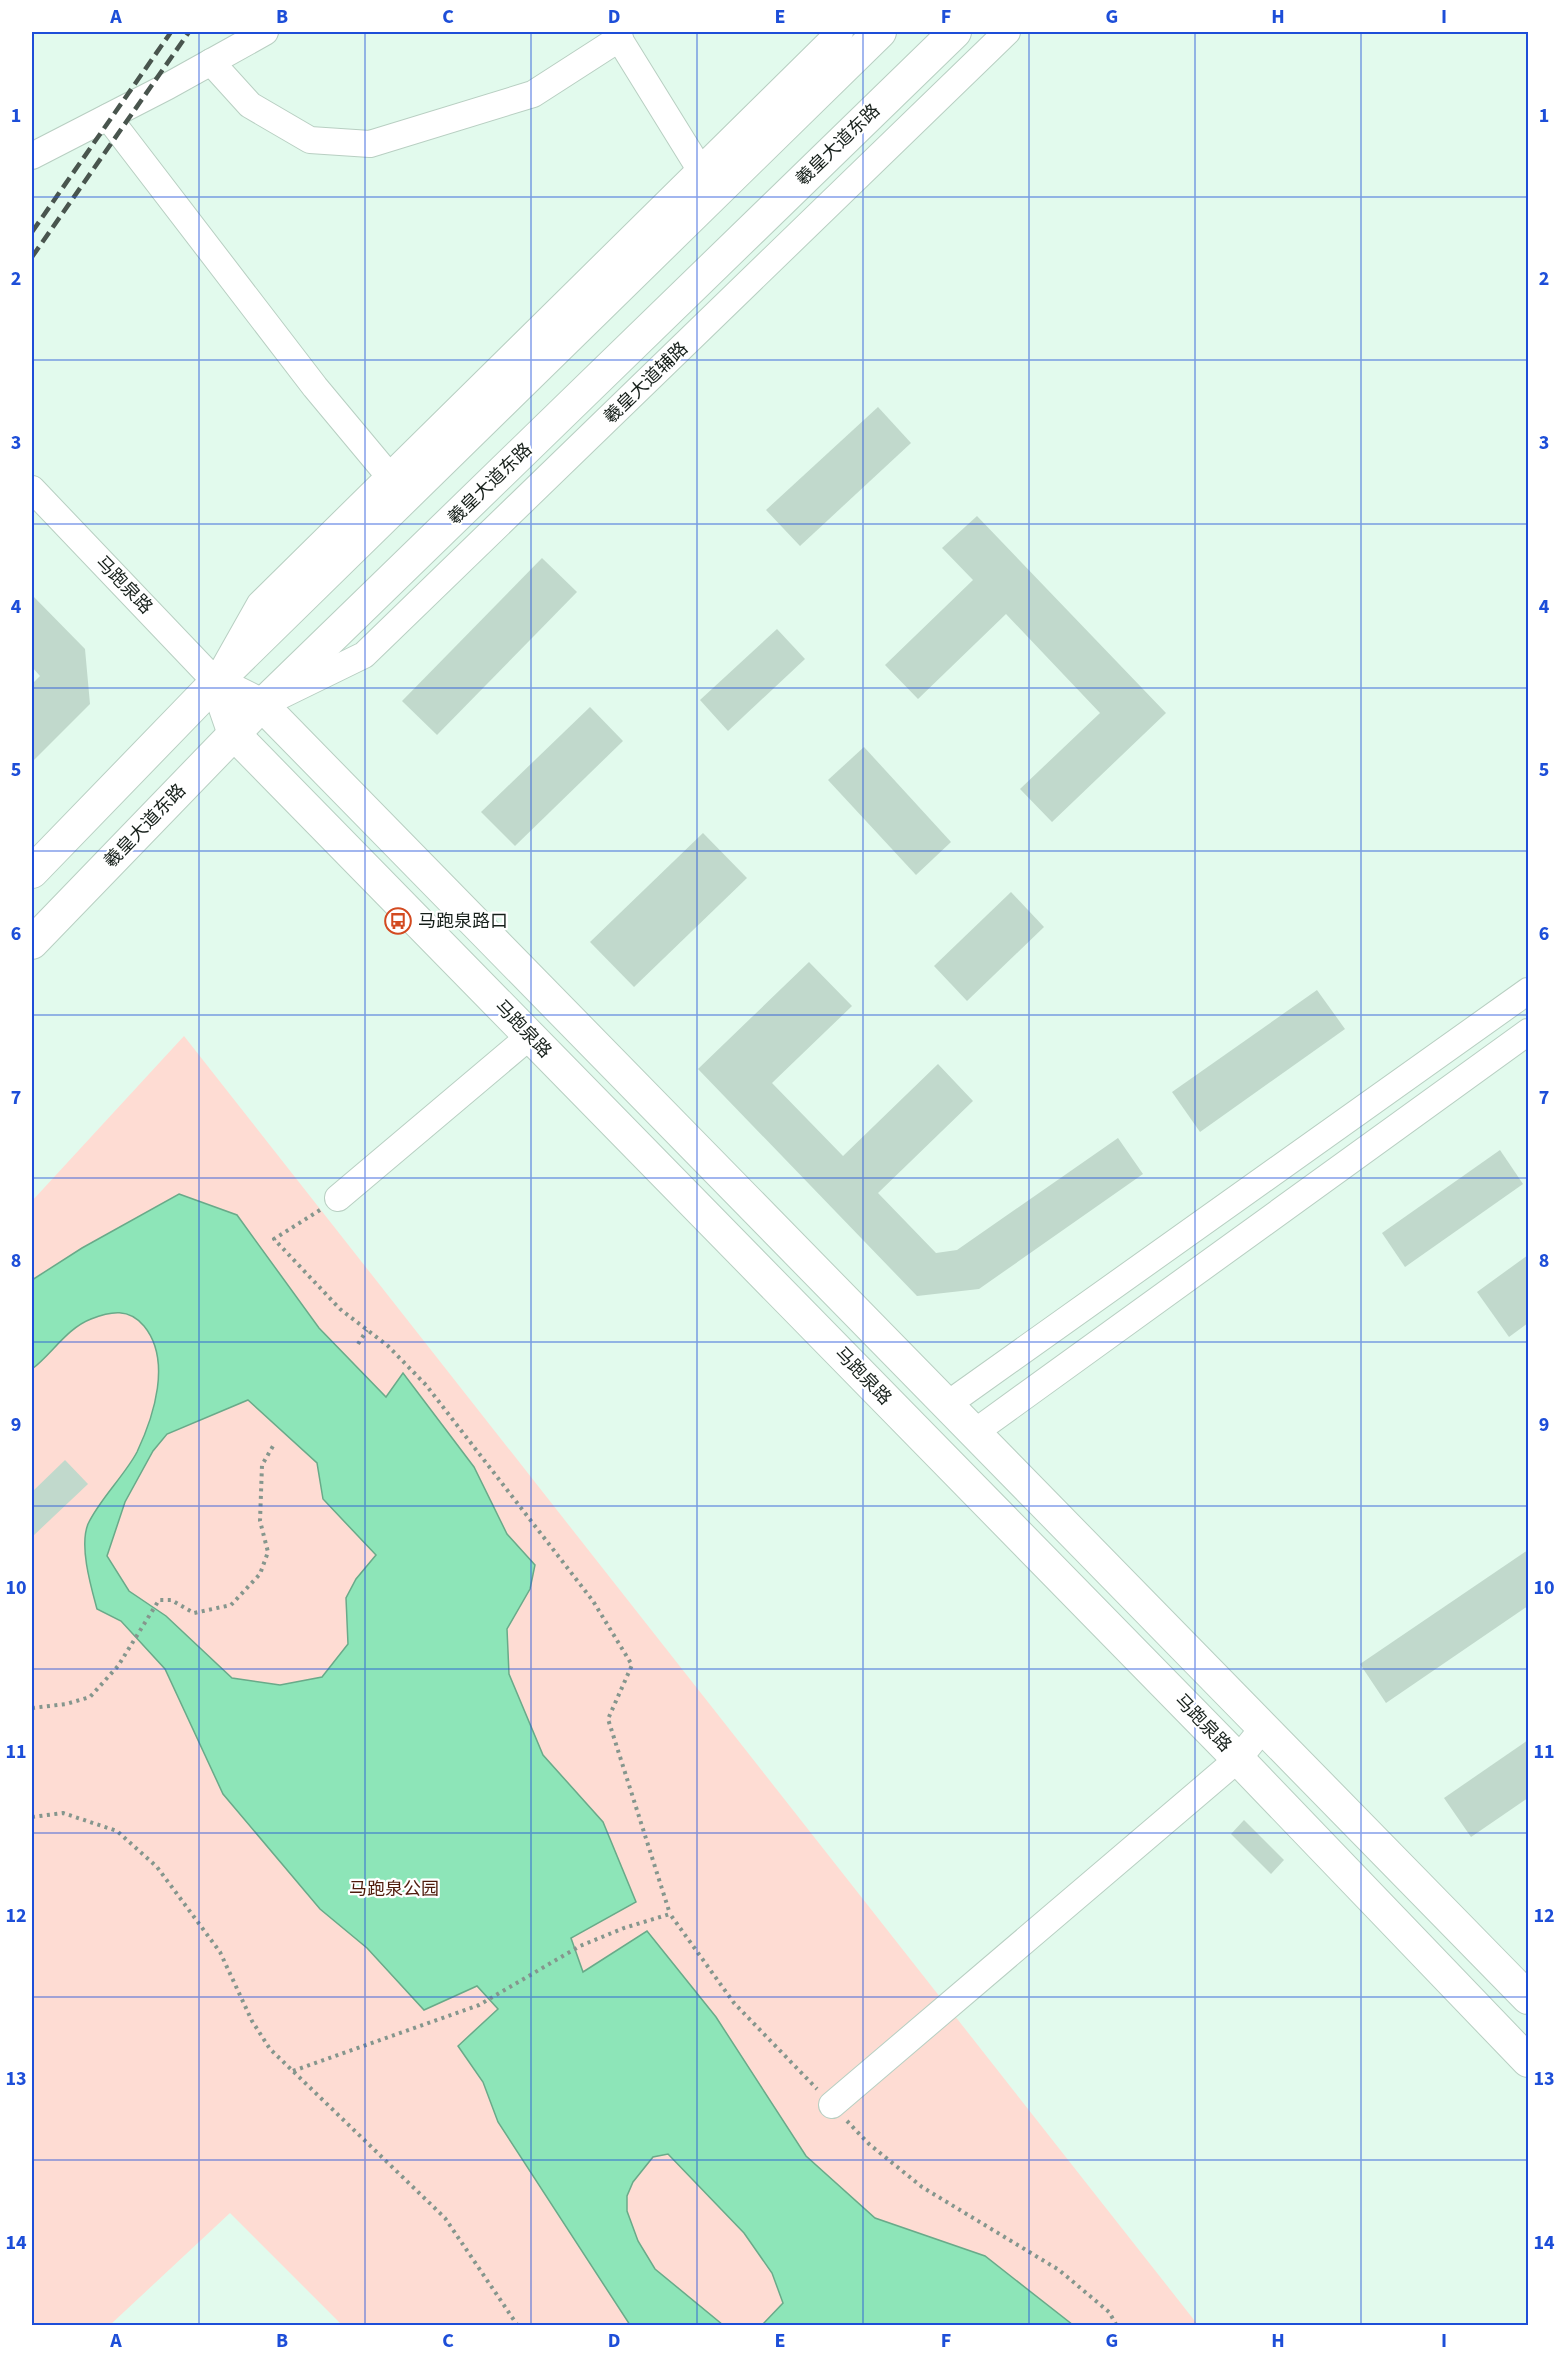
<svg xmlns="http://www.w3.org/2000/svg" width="1560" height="2357" viewBox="0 0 1560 2357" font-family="'Source Sans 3','Noto Sans SC',sans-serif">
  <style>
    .green { fill: #fedcd3 }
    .water { fill: #8de5b8; stroke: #69aa89; stroke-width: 1.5; fill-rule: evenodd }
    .building { fill: #c1d9cc }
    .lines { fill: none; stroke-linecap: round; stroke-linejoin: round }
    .minor-casing { stroke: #b8cfc2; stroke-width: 28 }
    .major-casing { stroke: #b8cfc2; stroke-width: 34 }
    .path { stroke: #85968d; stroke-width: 4; stroke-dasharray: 3 4.5; stroke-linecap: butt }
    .minor { stroke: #fff; stroke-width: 26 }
    .major { stroke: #fff; stroke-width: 32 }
    .rail { stroke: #49554e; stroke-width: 4.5; stroke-dasharray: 12 6; stroke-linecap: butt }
    .grid { fill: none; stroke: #1d4ed8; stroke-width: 1.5; stroke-opacity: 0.55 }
    .labels { text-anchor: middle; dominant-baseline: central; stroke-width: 4.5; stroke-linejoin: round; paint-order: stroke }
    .street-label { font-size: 18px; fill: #161f1a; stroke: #fff }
    .poi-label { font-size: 18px; fill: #161f1a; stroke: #fff; text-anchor: start }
    .park-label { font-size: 18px; fill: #501c0d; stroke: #fff }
    .neatline { fill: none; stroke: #1d4ed8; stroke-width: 2 }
    .grid-label { font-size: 20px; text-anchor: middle; font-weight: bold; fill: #1d4ed8 }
  </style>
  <rect width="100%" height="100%" fill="#e2faed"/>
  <polygon class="green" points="184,1036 1198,2325 342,2325 230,2213 110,2325 32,2325 32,1201"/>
  <path class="water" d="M179,1194l58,21 82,113 67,69 17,-24 71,94 33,67 28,31 -5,24 -23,40 2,45 34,81 60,67 33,80 -65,36 12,34 64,-41 69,86 90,139 69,62 110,38 88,69h-311l21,-22 -11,-30 -28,-40 -76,-79 -15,3 -20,25 -6,14v15l11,30 17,28 68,56h-93l-132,-203 -15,-40 -25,-36 40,-37 -21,-23 -53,24 -57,-62 -47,-39 -97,-115 -58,-125 -44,-48 -24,-12c-6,-22 -18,-63 -9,-85 11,-24 37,-49 49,-72 17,-36 35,-92 7,-126 -15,-18 -33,-15 -53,-7 -24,9 -40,36 -59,50v-89l50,-32zM248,1400l69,63 6,36 53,56 -20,24 -10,19 2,46 -26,33 -42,8 -48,-7 -66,-62 -37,-25 -22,-35 18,-54 28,-51 14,-17z"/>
  <g class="building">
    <polygon points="878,407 911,443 800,546 766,510"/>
    <polygon points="977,516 1166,713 1052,822 1020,789 1100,713 1006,614 918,699 885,665 973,580 942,548"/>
    <polygon points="542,558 577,592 437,735 402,701"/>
    <polygon points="32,595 85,649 90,704 32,762 32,684 40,676 32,667"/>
    <polygon points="777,629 805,659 728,731 700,700"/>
    <polygon points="590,707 623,741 515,846 481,812"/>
    <polygon points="864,747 951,842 916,875 828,780"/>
    <polygon points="703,833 747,878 634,987 590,942"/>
    <polygon points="1011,892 1044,927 967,1001 934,966"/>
    <polygon points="809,962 852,1006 772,1083 843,1156 938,1064 973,1101 878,1193 936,1253 957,1250 1118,1138 1143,1174 979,1289 917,1296 698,1069"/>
    <polygon points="1317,990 1345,1029 1200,1132 1172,1092"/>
    <polygon points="1500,1150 1523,1184 1405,1267 1382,1233"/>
    <polygon points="1528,1255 1528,1323 1509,1337 1477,1292"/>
    <polygon points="65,1460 88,1484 33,1536 32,1492"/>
    <polygon points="1528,1550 1528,1606 1386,1703 1360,1664"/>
    <polygon points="1528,1740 1528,1798 1471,1837 1444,1798"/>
    <polygon points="1244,1820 1284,1860 1271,1874 1231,1834"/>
  </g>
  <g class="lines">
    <g class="minor-casing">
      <g id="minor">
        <polyline points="615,32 701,171 711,183"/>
        <polyline points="211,62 250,105 310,140 370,144 533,94 620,38"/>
        <polyline points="108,117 315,387 390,477"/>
        <polyline points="32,156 168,86 265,32"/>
        <polyline points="32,489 216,682 260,604 840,32"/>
        <polyline points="276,698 364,655 1007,32"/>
        <polyline points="338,1198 530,1036"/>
        <polyline points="948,1404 1528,991"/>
        <polyline points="975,1432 1528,1032"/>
        <polyline points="832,2105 1238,1759 1264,1727"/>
      </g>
    </g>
    <g class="major-casing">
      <g id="major">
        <polyline points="216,682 234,734 1238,1759 1528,2061"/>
        <polyline points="216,682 262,705 1528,1998"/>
        <polyline points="32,872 216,682 880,32"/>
        <polyline points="32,943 262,705 955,32"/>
      </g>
    </g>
    <g class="path">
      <polyline points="320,1210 274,1239 340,1309 388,1346 426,1385 593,1601 632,1665 608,1719 670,1914"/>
      <polyline points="358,1344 367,1330"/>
      <polyline points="32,1708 66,1704 90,1697 118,1666 159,1600 171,1600 194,1613 231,1605 260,1574 268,1552 260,1521 262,1465 273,1446"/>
      <polyline points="32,1817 63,1813 117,1831 157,1867 220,1952 252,2021 270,2049 445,2218 518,2326"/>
      <polyline points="293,2071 479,2005 580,1946 624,1928 670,1914 734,2003 817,2089"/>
      <polyline points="847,2121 869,2144 922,2187 1059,2270 1109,2312 1117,2326"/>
    </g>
    <use href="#minor" class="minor"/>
    <use href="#major" class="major"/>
    <g class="rail">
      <polyline points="32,232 171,32"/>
      <polyline points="32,257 189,32"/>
    </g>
  </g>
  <path class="grid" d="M199,32v2294M365,32v2294M531,32v2294M697,32v2294M863,32v2294M1029,32v2294M1195,32v2294M1361,32v2294M32,197h1496M32,360h1496M32,524h1496M32,688h1496M32,851h1496M32,1015h1496M32,1178h1496M32,1342h1496M32,1506h1496M32,1669h1496M32,1833h1496M32,1997h1496M32,2160h1496"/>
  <defs>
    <g id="bus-ring" transform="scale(1.35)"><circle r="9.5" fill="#fff" stroke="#d34a20" stroke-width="1.5"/><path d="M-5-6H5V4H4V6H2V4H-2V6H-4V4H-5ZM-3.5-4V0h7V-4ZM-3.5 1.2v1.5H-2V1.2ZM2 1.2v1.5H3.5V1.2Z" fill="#d34a20"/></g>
  </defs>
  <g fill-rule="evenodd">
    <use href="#bus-ring" x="398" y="921"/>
  </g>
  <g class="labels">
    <g class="street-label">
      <text transform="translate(838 145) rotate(-44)">羲皇大道东路</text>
      <text transform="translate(646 383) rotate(-44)">羲皇大道辅路</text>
      <text transform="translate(490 484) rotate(-44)">羲皇大道东路</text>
      <text transform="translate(124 585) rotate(46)">马跑泉路</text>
      <text transform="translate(145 826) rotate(-46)">羲皇大道东路</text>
      <text transform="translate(523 1029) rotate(46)">马跑泉路</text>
      <text transform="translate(863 1376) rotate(46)">马跑泉路</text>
      <text transform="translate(1203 1723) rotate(46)">马跑泉路</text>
    </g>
    <g class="poi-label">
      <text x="418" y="921">马跑泉路口</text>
    </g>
    <g class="park-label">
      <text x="394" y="1889">马跑泉公园</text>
    </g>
  </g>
  <rect width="1560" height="2357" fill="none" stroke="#ffffff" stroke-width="66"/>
  <rect x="33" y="33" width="1494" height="2291" class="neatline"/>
  <g class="grid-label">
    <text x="116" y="23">A</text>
    <text x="282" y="23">B</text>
    <text x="448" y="23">C</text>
    <text x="614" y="23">D</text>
    <text x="780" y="23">E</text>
    <text x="946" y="23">F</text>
    <text x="1112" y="23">G</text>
    <text x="1278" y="23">H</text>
    <text x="1444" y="23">I</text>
    <text x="16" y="122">1</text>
    <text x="1544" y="122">1</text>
    <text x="16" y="285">2</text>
    <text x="1544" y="285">2</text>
    <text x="16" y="449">3</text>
    <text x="1544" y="449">3</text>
    <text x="16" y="613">4</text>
    <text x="1544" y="613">4</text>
    <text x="16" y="776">5</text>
    <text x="1544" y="776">5</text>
    <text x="16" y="940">6</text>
    <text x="1544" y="940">6</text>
    <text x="16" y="1104">7</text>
    <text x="1544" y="1104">7</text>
    <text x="16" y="1267">8</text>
    <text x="1544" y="1267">8</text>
    <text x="16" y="1431">9</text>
    <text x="1544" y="1431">9</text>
    <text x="16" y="1594">10</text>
    <text x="1544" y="1594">10</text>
    <text x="16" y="1758">11</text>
    <text x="1544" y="1758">11</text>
    <text x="16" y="1922">12</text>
    <text x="1544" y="1922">12</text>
    <text x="16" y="2085">13</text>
    <text x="1544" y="2085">13</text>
    <text x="16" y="2249">14</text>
    <text x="1544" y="2249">14</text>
    <text x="116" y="2347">A</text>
    <text x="282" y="2347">B</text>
    <text x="448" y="2347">C</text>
    <text x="614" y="2347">D</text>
    <text x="780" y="2347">E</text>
    <text x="946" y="2347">F</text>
    <text x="1112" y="2347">G</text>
    <text x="1278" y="2347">H</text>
    <text x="1444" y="2347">I</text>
  </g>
</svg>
